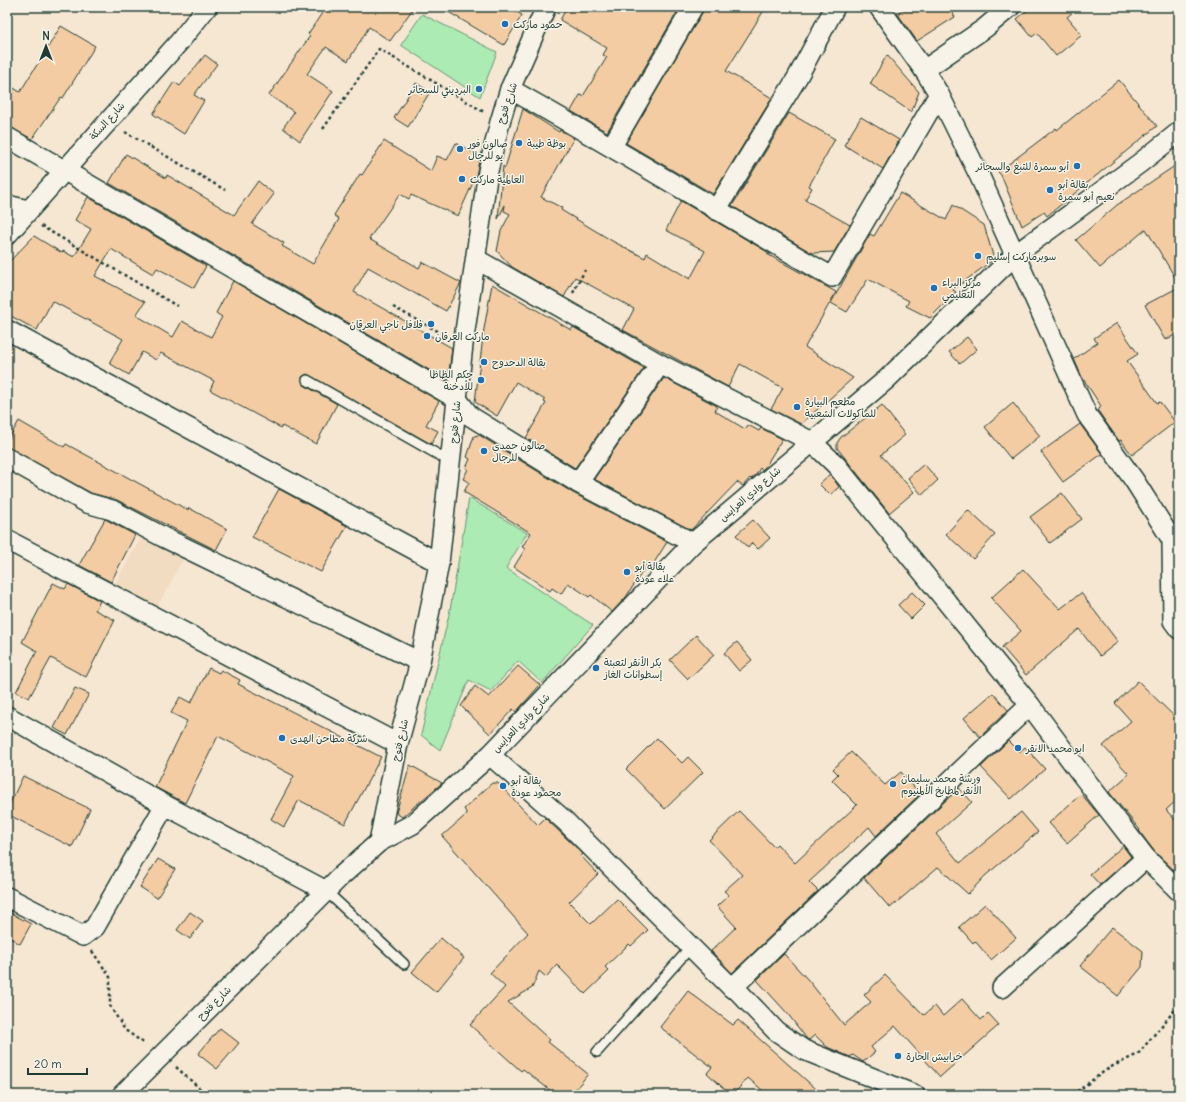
<svg xmlns="http://www.w3.org/2000/svg" width="1186" height="1102" viewBox="0 0 1186 1102" font-family="Delius,'Playpen Sans Arabic',sans-serif">
  <style>
    .built { fill: #f1dcc2 }
    .green { fill: #acebb3; stroke: #669474 }
    .building { fill: #f4cca3; stroke: #1f3d34 }
    .lines { fill: none; stroke-linecap: round; stroke-linejoin: round }
    .service-casing { stroke: #1f3d34; stroke-width: 12 }
    .minor-casing { stroke: #1f3d34; stroke-width: 22 }
    .path { stroke: #1f3d34; stroke-width: 2.5; stroke-dasharray: 3 3; stroke-linecap: butt }
    .service { stroke: #f7f3e8; stroke-width: 9 }
    .minor { stroke: #f7f3e8; stroke-width: 19 }
    .poi-dot { fill: #1f6fb2; stroke: #f7f3e8; stroke-width: 1.5 }
    .labels { text-anchor: middle; dominant-baseline: central; stroke-width: 3; stroke-linejoin: round; paint-order: stroke }
    .poi-label { font-size: 10px; fill: #1f3d34; stroke: #f7f3e8; text-anchor: start }
    .street-label { font-size: 10px; fill: #1f3d34; stroke: #f7f3e8 }
  </style>
  <rect width="100%" height="100%" fill="#f6e7d3"/>
  <filter id="ink" filterUnits="userSpaceOnUse"><feTurbulence type="fractalNoise" baseFrequency=".025" numOctaves="2"/><feDisplacementMap in="SourceGraphic" scale="8" xChannelSelector="R" yChannelSelector="G"/><feConvolveMatrix kernelMatrix="1 2 1 2 8 2 1 2 1" color-interpolation-filters="sRGB"/></filter>
  <g filter="url(#ink)">
    <polygon class="built" points="145,531 186,554 156,609 114,585"/>
    <g class="green">
      <polygon points="422,14 497,52 480,97 401,45"/>
      <polygon points="469,498 527,533 506,568 593,625 542,683 518,661 491,691 469,680 440,750 421,735 450,610"/>
    </g>
    <g class="building">
      <polygon points="326,7 414,7 390,41 369,27 348,61 326,47 307,74 333,91 300,141 283,128 294,112 269,95 310,36 308,34"/>
      <polygon points="440,7 508,7 522,15 504,45"/>
      <polygon points="567,7 680,7 607,132 571,111 580,95 583,96 607,57 603,55 607,48 560,20"/>
      <polygon points="704,7 766,7 726,71 772,98 713,194 626,143 702,13"/>
      <polygon points="907,7 948,7 955,17 917,41 897,13"/>
      <polygon points="1031,7 1079,7 1067,17 1082,35 1056,56 1037,33 1032,37 1017,19"/>
      <polygon points="61,26 95,46 63,98 61,97 32,139 7,126 7,84 20,92"/>
      <polygon points="205,55 217,64 194,95 204,101 184,134 153,114 174,82 180,86"/>
      <polygon points="887,55 919,92 911,112 870,84"/>
      <polygon points="1119,80 1157,126 1047,216 1044,212 1022,226 1001,175 998,172 1056,128 1057,130"/>
      <polygon points="416,83 430,92 408,127 394,118"/>
      <polygon points="523,109 559,132 560,130 574,138 541,197 562,208 561,210 614,242 645,258 647,253 690,279 705,251 666,230 681,201 771,254 767,254 836,292 805,347 853,378 801,424 771,409 783,388 740,364 728,387 623,330 634,309 575,277 564,297 512,267 497,251 501,231 510,214 504,211 505,205 498,219 503,166 505,168"/>
      <polygon points="789,113 835,139 809,186 812,188 805,200 850,225 834,252 812,253 732,206"/>
      <polygon points="861,117 899,140 883,169 844,145"/>
      <polygon points="384,141 431,171 437,156 447,160 456,143 480,156 476,176 458,216 411,195 409,199 400,194 369,239 419,268 422,262 461,283 446,311 368,267 354,292 452,348 448,381 109,183 126,154 166,178 167,175 234,215 258,181 274,194 252,224 284,243 282,246 313,264 339,219 334,215 360,174 362,175"/>
      <polygon points="1179,163 1179,284 1146,229 1100,268 1076,240 1117,205"/>
      <polygon points="900,193 946,220 953,205 984,225 994,259 953,290 956,292 930,318 906,306 909,301 868,279 847,312 831,303 870,234 874,236"/>
      <polygon points="88,197 206,266 194,288 157,268 153,274 111,249 95,276 145,302 136,315 173,337 182,321 211,337 222,317 216,313 233,281 439,401 426,425 438,431 431,444 307,374 302,377 304,385 337,404 316,444 282,426 281,428 210,390 214,381 161,353 156,360 142,352 129,375 109,363 123,339 52,301 37,330 7,314 7,264 34,236 62,253 63,251 74,257 91,229 75,220"/>
      <polygon points="492,284 571,330 573,327 644,368 575,468 526,438 546,403 544,402 545,400 516,382 497,416 475,402 484,329"/>
      <polygon points="1179,287 1179,333 1165,340 1145,305"/>
      <polygon points="1117,323 1138,354 1127,361 1157,403 1160,402 1175,422 1132,455 1121,440 1119,441 1098,411 1101,406 1082,377 1074,359 1097,343 1094,338"/>
      <polygon points="967,337 977,349 960,364 949,352"/>
      <polygon points="664,378 717,406 715,411 745,429 748,425 759,431 761,428 782,439 765,467 762,470 760,468 756,475 751,479 750,478 743,486 737,482 691,530 594,479"/>
      <polygon points="1013,403 1040,436 1011,459 985,427"/>
      <polygon points="882,405 905,435 881,455 914,492 889,513 837,448 837,443 841,437"/>
      <polygon points="19,421 64,447 66,444 188,510 189,508 227,529 216,550 117,500 91,493 7,447 7,442"/>
      <polygon points="1080,424 1102,454 1063,482 1041,452"/>
      <polygon points="479,435 573,493 667,542 652,566 648,563 626,597 612,612 591,595 589,597 568,583 561,594 552,588 550,591 514,567 525,549 522,547 531,533 464,492 469,482 463,479 468,469 466,468 470,459 467,457 474,436"/>
      <polygon points="924,464 938,480 922,495 908,478"/>
      <polygon points="830,474 839,487 830,495 819,484"/>
      <polygon points="279,489 347,526 321,572 252,537"/>
      <polygon points="1062,493 1082,519 1050,543 1030,517"/>
      <polygon points="968,510 995,535 973,559 946,534"/>
      <polygon points="105,519 135,535 111,582 79,565"/>
      <polygon points="753,520 770,538 758,549 752,543 748,548 736,535"/>
      <polygon points="1023,569 1060,609 1081,593 1118,642 1100,656 1079,629 1026,675 1002,647 1021,631 991,598"/>
      <polygon points="53,583 65,589 68,584 100,601 95,610 115,620 86,677 51,658 29,698 16,692 37,651 22,642"/>
      <polygon points="912,592 925,605 911,619 898,605"/>
      <polygon points="696,635 714,655 688,679 670,660"/>
      <polygon points="737,642 752,660 739,671 724,653"/>
      <polygon points="518,666 540,685 516,712 513,709 490,734 461,706 475,686 489,697"/>
      <polygon points="209,668 219,673 221,670 240,680 238,684 381,757 345,824 299,800 284,827 271,819 294,776 218,736 185,803 155,787 187,721 171,713 180,697 191,703"/>
      <polygon points="1138,681 1179,721 1179,798 1166,810 1179,824 1179,875 1154,851 1139,831 1140,830 1109,792 1129,774 1103,746 1131,721 1115,703"/>
      <polygon points="75,688 89,694 67,735 54,728"/>
      <polygon points="993,693 1008,710 980,737 964,718"/>
      <polygon points="657,738 682,763 688,757 703,772 665,809 626,769"/>
      <polygon points="1008,741 1019,752 1025,747 1045,769 1011,799 981,767"/>
      <polygon points="851,752 885,785 901,772 920,794 876,836 869,827 809,882 818,891 732,973 711,951 736,927 717,906 729,895 724,891 742,875 709,840 739,811 774,847 777,844 795,863 857,805 832,780 838,774 833,769"/>
      <polygon points="410,765 442,783 402,817 396,813"/>
      <polygon points="23,776 90,809 72,847 7,814 7,810"/>
      <polygon points="492,783 498,783 538,825 545,818 583,854 581,856 598,874 569,902 591,924 617,899 648,930 631,946 629,944 605,967 609,971 585,994 557,965 546,977 539,971 532,988 508,1002 550,1040 548,1042 588,1074 571,1095 556,1095 523,1069 521,1071 470,1025 505,987 490,973 528,933 442,836 467,814 464,809"/>
      <polygon points="959,788 972,802 936,834 960,863 1021,812 1038,832 986,875 968,894 938,867 890,908 864,878"/>
      <polygon points="1081,794 1099,815 1067,843 1049,823"/>
      <polygon points="1123,846 1131,857 1100,885 1090,874"/>
      <polygon points="158,859 175,869 157,898 140,887"/>
      <polygon points="985,904 1016,938 991,960 975,941 973,943 959,927"/>
      <polygon points="7,911 31,924 20,944 7,936"/>
      <polygon points="190,912 203,921 190,939 177,930"/>
      <polygon points="1112,927 1143,951 1142,967 1118,996 1080,966"/>
      <polygon points="441,938 464,958 436,992 412,972"/>
      <polygon points="784,954 809,981 844,1025 871,1002 864,995 885,975 924,1015 935,1006 943,1016 962,999 981,1020 988,1013 999,1025 940,1077 895,1026 871,1047 875,1052 863,1062 853,1055 850,1057 827,1047 815,1035 809,1040 807,1039 787,1013 757,980"/>
      <polygon points="688,991 733,1025 738,1020 823,1095 768,1095 748,1078 733,1095 731,1095 707,1073 712,1067 660,1027"/>
      <polygon points="220,1028 239,1043 217,1069 198,1054"/>
    </g>
    <g class="lines">
      <g class="service-casing">
        <g id="service">
          <polyline points="307,380 451,462"/>
          <polyline points="326,891 404,964"/>
          <polyline points="597,1052 691,947"/>
        </g>
      </g>
      <g class="minor-casing">
        <g id="minor">
          <polyline points="879,7 924,70 939,94 980,177 1087,415 1134,480 1172,540 1173,621 1179,629"/>
          <polyline points="924,70 985,28 1010,7"/>
          <path d="M510,89c109,61 214,126 322,188l107,-183"/>
          <polyline points="7,137 457,399 470,416 578,483 693,543"/>
          <polyline points="612,146 693,7"/>
          <polyline points="7,205 28,210"/>
          <polyline points="716,210 797,78 835,7"/>
          <polyline points="7,235 180,41 207,7"/>
          <polyline points="476,259 660,364 812,442 836,465 1030,705 1078,770 1146,858 1179,891"/>
          <polyline points="7,330 439,563"/>
          <polyline points="7,458 87,503 112,510 163,537 420,662"/>
          <polyline points="578,483 660,364"/>
          <polyline points="7,540 398,744"/>
          <polyline points="7,716 165,805 326,891"/>
          <polyline points="490,755 565,821 732,988 734,987 776,1031 804,1050 915,1095"/>
          <polyline points="379,842 398,744 420,662 439,563 463,345 488,171 500,122 510,89 546,7"/>
          <polyline points="7,897 83,936 95,927 165,805"/>
          <polyline points="732,988 1030,705"/>
          <polyline points="1002,988 1146,858"/>
          <polyline points="122,1095 340,877 379,842 413,824 490,755 693,543 887,379 1016,254 1140,163 1179,132"/>
        </g>
      </g>
      <g class="path">
        <polyline points="323,129 379,49 484,112"/>
        <polyline points="125,132 225,190"/>
        <polyline points="41,226 177,306"/>
        <polyline points="573,293 585,270"/>
        <polyline points="393,307 445,335"/>
        <polyline points="92,951 110,977 110,1006 125,1030 145,1044"/>
        <polyline points="176,1067 207,1095"/>
        <polyline points="1072,1095 1109,1068 1138,1054 1179,1005"/>
      </g>
      <use href="#service" class="service"/>
      <use href="#minor" class="minor"/>
    </g>
  </g>
  <g class="poi-dot">
    <circle cx="505" cy="24" r="4"/>
    <circle cx="479" cy="89" r="4"/>
    <circle cx="519" cy="143" r="4"/>
    <circle cx="460" cy="149" r="4"/>
    <circle cx="1077" cy="166" r="4"/>
    <circle cx="462" cy="179" r="4"/>
    <circle cx="1050" cy="190" r="4"/>
    <circle cx="978" cy="256" r="4"/>
    <circle cx="934" cy="288" r="4"/>
    <circle cx="431" cy="324" r="4"/>
    <circle cx="427" cy="336" r="4"/>
    <circle cx="484" cy="362" r="4"/>
    <circle cx="481" cy="380" r="4"/>
    <circle cx="797" cy="407" r="4"/>
    <circle cx="484" cy="451" r="4"/>
    <circle cx="627" cy="572" r="4"/>
    <circle cx="596" cy="668" r="4"/>
    <circle cx="282" cy="738" r="4"/>
    <circle cx="1018" cy="748" r="4"/>
    <circle cx="893" cy="784" r="4"/>
    <circle cx="503" cy="786" r="4"/>
    <circle cx="898" cy="1056" r="4"/>
  </g>
  <g class="labels">
    <g class="poi-label">
      <text x="513" y="24">حمود ماركت</text>
      <text x="471" y="89" text-anchor="end">البرديني للسجائر</text>
      <text x="468" y="143">صالون فور<tspan x="468" dy="12">يو للرجال</tspan></text>
      <text x="527" y="143">بوظة طيبة</text>
      <text x="1069" y="166" text-anchor="end">أبو سمرة للتبغ والسجائر</text>
      <text x="470" y="179">العالمية ماركت</text>
      <text x="1058" y="184">بقالة أبو<tspan x="1058" dy="12">نعيم أبو سمرة</tspan></text>
      <text x="986" y="256">سوبرماركت إسليم</text>
      <text x="942" y="282">مركز البراء<tspan x="942" dy="12">التعليمي</tspan></text>
      <text x="423" y="324" text-anchor="end">فلافل ناجي العرقان</text>
      <text x="435" y="336">ماركت العرقان</text>
      <text x="492" y="362">بقالة الدحدوح</text>
      <text x="473" y="374" text-anchor="end">حكم الظاظا<tspan x="473" dy="12">للأدخنة</tspan></text>
      <text x="805" y="401">مطعم البيارة<tspan x="805" dy="12">للمأكولات الشعبية</tspan></text>
      <text x="492" y="445">صالون حمدي<tspan x="492" dy="12">للرجال</tspan></text>
      <text x="635" y="566">بقالة أبو<tspan x="635" dy="12">علاء عودة</tspan></text>
      <text x="604" y="662">بكر الأنقر لتعبئة<tspan x="604" dy="12">إسطوانات الغاز</tspan></text>
      <text x="290" y="738">شركة مطاحن الهدى</text>
      <text x="1026" y="748">ابو محمد الانقر</text>
      <text x="901" y="778">ورشة محمد سليمان<tspan x="901" dy="12">الأنقر لمطابخ الألمنيوم</tspan></text>
      <text x="511" y="780">بقالة أبو<tspan x="511" dy="12">محمود عودة</tspan></text>
      <text x="906" y="1056">خرابيش الحارة</text>
    </g>
    <g class="street-label">
      <text transform="translate(507 103) rotate(-71)">شارع فتوح</text>
      <text transform="translate(107 121) rotate(-48)">شارع السكة</text>
      <text transform="translate(455 422) rotate(-85)">شارع فتوح</text>
      <text transform="translate(750 494) rotate(-41)">شارع وادي العرايس</text>
      <text transform="translate(521 723) rotate(-46)">شارع وادي العرايس</text>
      <text transform="translate(400 740) rotate(-77)">شارع فتوح</text>
      <text transform="translate(214 1003) rotate(-45)">شارع فتوح</text>
    </g>
  </g>
  <rect width="1186" height="1102" fill="none" stroke="#f7f3e8" stroke-width="24"/>
  <rect x="12" y="12" width="1162" height="1078" fill="none" stroke="#1f3d34" stroke-width="1.5" filter="url(#ink)"/>
  <g transform="translate(46 46)" stroke="#f7f3e8" stroke-width="3" paint-order="stroke">
  <path d="M0-3L7 15L0 10L-7 15Z" fill="#1f3d34"/>
  <text y="-6" font-size="11" font-weight="bold" text-anchor="middle" fill="#1f3d34">N</text>
  </g>
  <path d="M28 1068v6h59v-6" fill="none" stroke="#1f3d34" stroke-width="2"/>
  <text x="34" y="1068" font-size="12" fill="#1f3d34" stroke="#f7f3e8" stroke-width="3" paint-order="stroke">20 m</text>
</svg>
